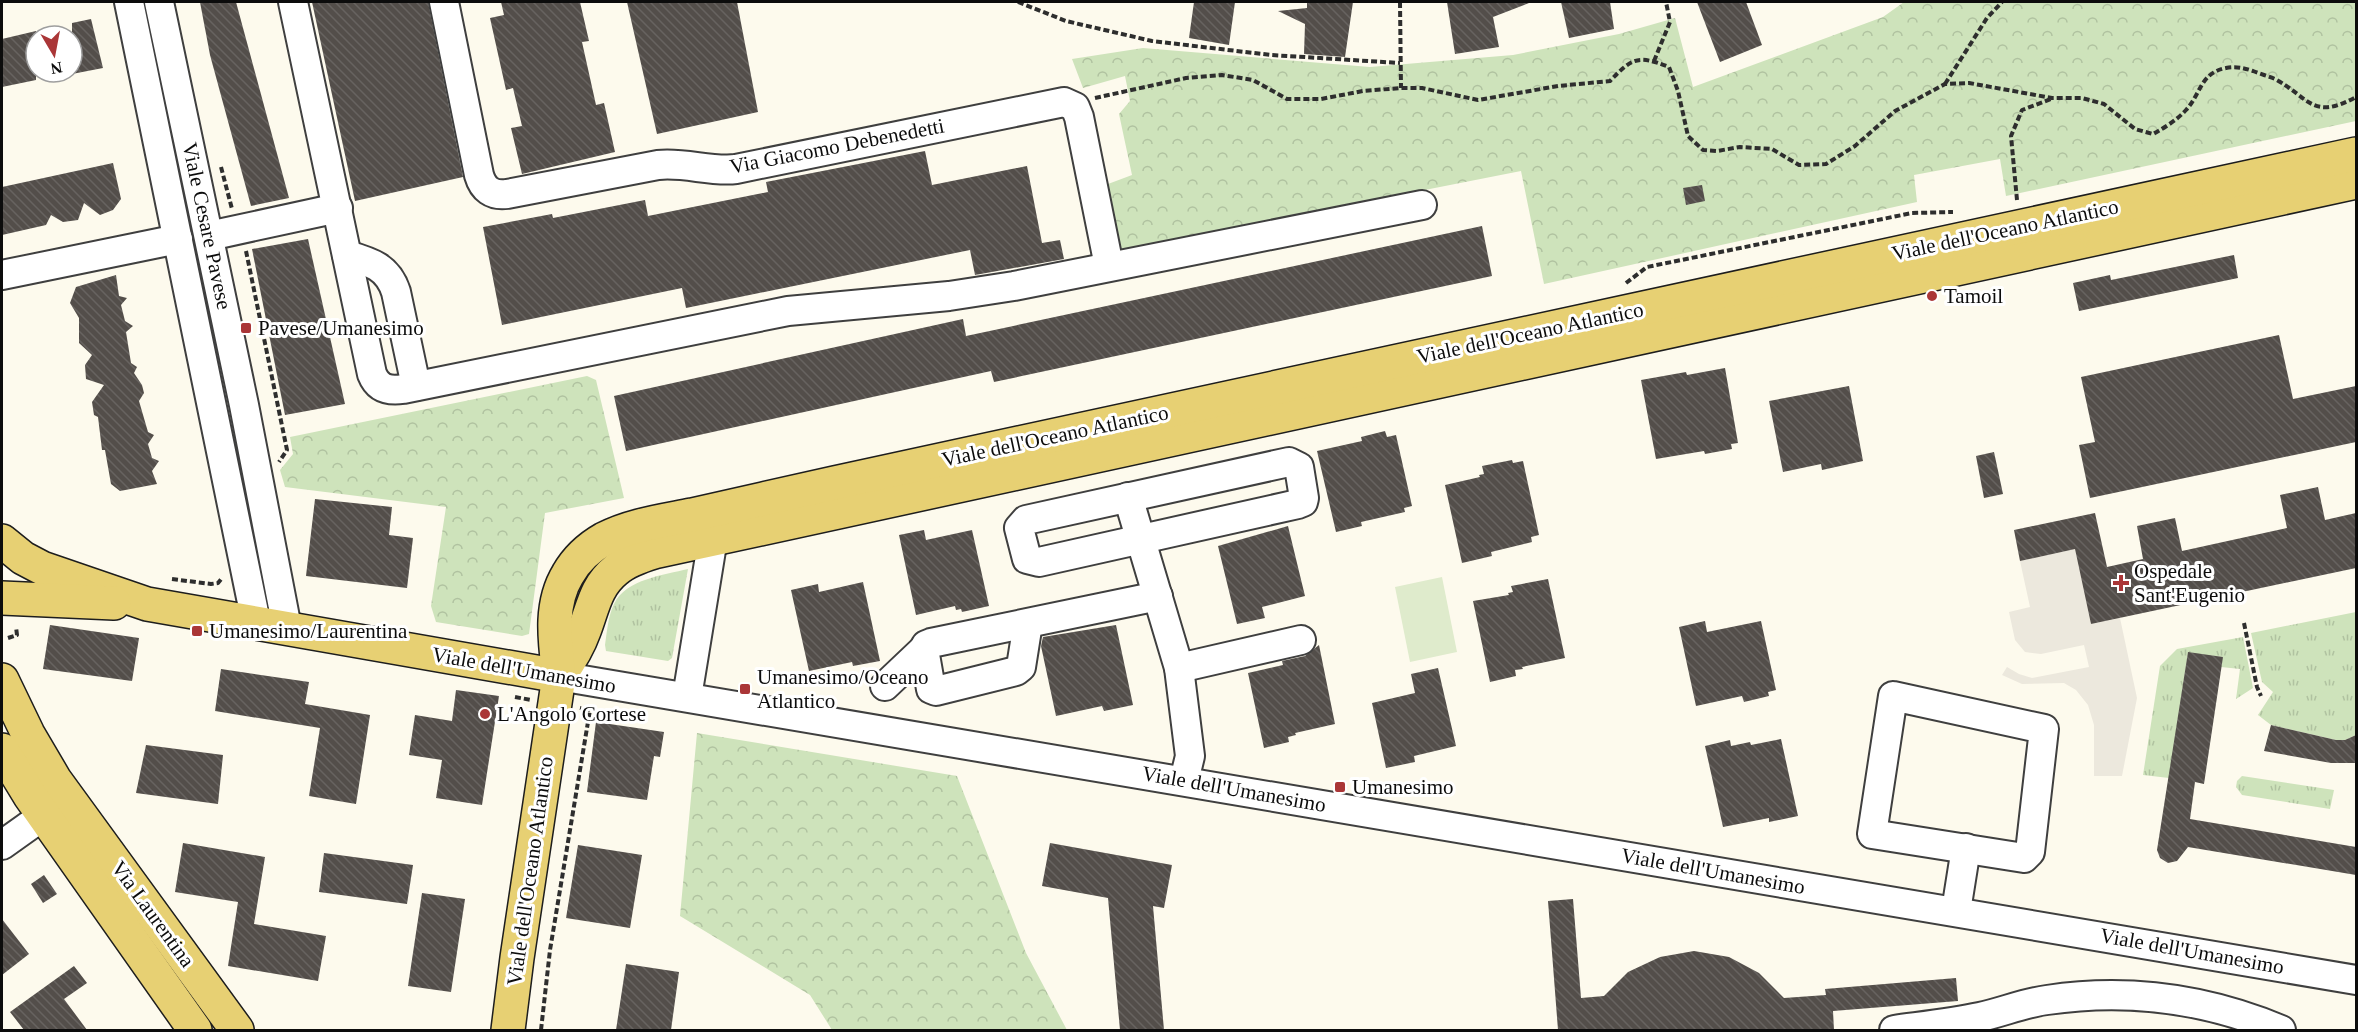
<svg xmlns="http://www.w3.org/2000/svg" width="2358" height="1032" viewBox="0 0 2358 1032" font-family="Georgia,serif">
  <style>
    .grass { fill: url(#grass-tufts) }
    .park { fill: url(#park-crowns) }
    .pitch { fill: #dfebcc }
    .plaza { fill: #ece8dd }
    .building { fill: url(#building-back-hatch) }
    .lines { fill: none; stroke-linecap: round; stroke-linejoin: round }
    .minor-casing { stroke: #3f3f3f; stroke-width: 32 }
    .major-casing { stroke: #1d1d1d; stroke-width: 36 }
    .path { stroke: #2e2e2e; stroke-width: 4; stroke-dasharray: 6 3; stroke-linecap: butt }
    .minor { stroke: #fff; stroke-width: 28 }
    .major { stroke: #e7d073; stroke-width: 33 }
    .poi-dot { fill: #aa3637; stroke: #fff; stroke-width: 2 }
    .labels { text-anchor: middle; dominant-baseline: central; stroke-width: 6; stroke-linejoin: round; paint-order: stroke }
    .street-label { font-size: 21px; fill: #0c0c0c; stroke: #fff }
    .poi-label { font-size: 21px; fill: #0c0c0c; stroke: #fff; text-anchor: start }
  </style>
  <defs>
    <pattern id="grass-tufts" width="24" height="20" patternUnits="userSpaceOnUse" patternTransform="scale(1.5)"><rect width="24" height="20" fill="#cee3bb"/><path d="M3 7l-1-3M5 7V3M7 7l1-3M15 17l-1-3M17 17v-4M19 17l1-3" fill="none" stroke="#b0c2a0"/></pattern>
    <pattern id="park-crowns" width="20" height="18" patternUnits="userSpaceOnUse" patternTransform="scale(1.5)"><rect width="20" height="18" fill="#cee3bb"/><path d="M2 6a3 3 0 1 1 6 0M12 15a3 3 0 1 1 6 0" fill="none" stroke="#b0c2a0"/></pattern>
    <pattern id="building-back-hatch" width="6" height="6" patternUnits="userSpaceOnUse" patternTransform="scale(1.5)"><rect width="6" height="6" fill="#534e4a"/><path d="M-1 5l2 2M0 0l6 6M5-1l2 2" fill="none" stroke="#676360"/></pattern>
  </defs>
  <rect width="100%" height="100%" fill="#fdfaed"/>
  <g class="grass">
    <path d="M688,569l-16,89 -4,3 -62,-10 -1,-6c2,-13 3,-29 9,-41 12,-25 50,-29 74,-35z"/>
    <polygon points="2356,612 2356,735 2345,740 2336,740 2271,725 2258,715 2273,692 2262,682 2251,633"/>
    <polygon points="2243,637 2253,688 2236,699 2240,669 2221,667 2222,657 2188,653 2169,778 2143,775 2160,666 2177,649"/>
    <polygon points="2242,776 2334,790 2330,809 2242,795 2236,787 2237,781"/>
  </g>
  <g class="park">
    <polygon points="1904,2 2356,2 2356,121 2006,196 2000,159 1914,175 1917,202 1544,284 1521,171 1116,251 1100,187 1132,175 1119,114 1130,101 1125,76 1083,88 1072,59 1143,48 1370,67 1513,55 1619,34 1675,18 1693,87 1883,17"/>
    <polygon points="587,376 596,380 624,498 545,513 529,634 522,636 436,622 431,606 446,507 285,487 280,470 293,454 290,437"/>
    <polygon points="697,733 957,776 1026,953 1067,1030 832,1030 810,995 680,916"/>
  </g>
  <polygon class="pitch" points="1442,577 1457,652 1410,662 1395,587"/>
  <polygon class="plaza" points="2075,549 2091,624 2120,618 2137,698 2122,776 2094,776 2094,725 2088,705 2076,690 2064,683 2022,684 2002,675 2007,667 2019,674 2032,678 2089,667 2084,645 2041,654 2025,652 2015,640 2009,612 2030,607 2020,561"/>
  <g class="building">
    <polygon points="200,2 236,2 289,198 251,206 210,55"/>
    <polygon points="312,2 428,2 463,177 355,201"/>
    <polygon points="501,2 580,2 589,41 582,42 596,105 604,103 615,152 522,174 511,128 522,126 513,88 506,90 490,18 504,15"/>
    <polygon points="627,2 737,2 758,112 657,134"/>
    <polygon points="1194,2 1235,2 1229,45 1189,38"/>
    <polygon points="1307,2 1353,2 1345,57 1304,54 1305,24 1278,11 1307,8"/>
    <polygon points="1447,2 1528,2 1529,3 1493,17 1499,47 1455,54"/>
    <polygon points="1561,2 1610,2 1614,29 1569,38"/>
    <polygon points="1697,2 1746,2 1762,45 1720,62"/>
    <polygon points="91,19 103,68 72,74 72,23"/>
    <polygon points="36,31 36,80 2,87 2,39"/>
    <polygon points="925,151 932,185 1027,166 1042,243 1060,240 1064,259 975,275 970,250 686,308 682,288 502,325 483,227 552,214 553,218 645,200 648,216 768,192 766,182"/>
    <polygon points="113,163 121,199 113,210 100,215 84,203 78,220 63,222 51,215 46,225 2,235 2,187"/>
    <polygon points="1702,185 1705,201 1686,205 1683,188"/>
    <polygon points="1482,226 1492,276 994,382 991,371 626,451 614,396 963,319 966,336"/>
    <polygon points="308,239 345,404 285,415 252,249"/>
    <polygon points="2234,255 2238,278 2079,311 2073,283 2110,275 2111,280"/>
    <polygon points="116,275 119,296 127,298 121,305 125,321 133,326 126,332 131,363 137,367 134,373 142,385 144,393 139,401 148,432 154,435 148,444 152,458 159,461 152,471 157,484 120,491 111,484 105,450 102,450 98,417 94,415 92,402 104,385 86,379 85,365 92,355 79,343 79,318 70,303 76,287"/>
    <polygon points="2279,335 2293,399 2356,386 2356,442 2090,498 2079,445 2095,442 2081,377"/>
    <polygon points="1725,368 1738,443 1731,444 1732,449 1705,454 1704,451 1656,459 1641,380 1686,372 1687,375"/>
    <polygon points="1849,386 1863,461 1822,470 1821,464 1783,472 1769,401"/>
    <polygon points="1385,431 1387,437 1396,435 1412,506 1404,508 1405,512 1361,522 1362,526 1336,532 1317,451 1362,441 1361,437"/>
    <polygon points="1994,452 2003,494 1984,498 1976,456"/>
    <polygon points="1512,460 1513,463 1523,461 1539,535 1531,537 1532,542 1491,552 1492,556 1462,563 1445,485 1480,477 1479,475 1484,474 1482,466"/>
    <polygon points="2318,487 2325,520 2356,513 2356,568 2091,624 2075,549 2020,561 2014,530 2095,513 2107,567 2143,559 2137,526 2175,518 2182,551 2287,528 2280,495"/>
    <polygon points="315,499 392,507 389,535 413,538 407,588 306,576"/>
    <polygon points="1288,526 1305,596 1262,607 1265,618 1237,624 1218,546"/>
    <polygon points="924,530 926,540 972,530 989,606 962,612 961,609 956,610 955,606 916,615 899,535"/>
    <polygon points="1548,579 1565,658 1522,667 1523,669 1515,670 1516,676 1490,682 1473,601 1509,595 1508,593 1513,592 1511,586"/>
    <polygon points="863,582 880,661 853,666 852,662 809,671 791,590 818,584 819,592"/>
    <polygon points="1705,621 1707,632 1761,621 1776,690 1768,692 1769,696 1744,702 1742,696 1696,706 1679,627"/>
    <polygon points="50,625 139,638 132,681 43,669"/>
    <polygon points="1116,625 1133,705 1104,711 1102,706 1056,716 1041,646 1043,637"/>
    <polygon points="1319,645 1335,724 1295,733 1296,735 1288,737 1289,742 1264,748 1248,673 1283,665 1282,661 1305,656"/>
    <polygon points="2188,652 2223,657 2204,784 2195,782 2190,819 2356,847 2356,875 2188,847 2177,861 2168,863 2160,858 2157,850"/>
    <polygon points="1438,668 1456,746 1414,756 1415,762 1386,768 1372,703 1415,693 1411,674"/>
    <polygon points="221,669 309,682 305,704 370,715 356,804 309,796 320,728 215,711"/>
    <polygon points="456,690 499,696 482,805 436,798 442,760 409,755 415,715 452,721"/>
    <polygon points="596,722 664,732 660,757 654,756 647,800 587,792"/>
    <polygon points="2271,725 2336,740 2345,740 2356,735 2356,763 2331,763 2264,751"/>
    <polygon points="1781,739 1798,816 1769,822 1769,818 1723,827 1705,746 1730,740 1731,746 1750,742 1751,745"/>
    <polygon points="146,745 223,755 218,804 136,793"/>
    <polygon points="183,843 265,857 254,924 326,936 318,981 228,966 238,902 175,892"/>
    <polygon points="1050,843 1172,865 1164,908 1153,906 1164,1030 1120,1030 1108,898 1042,886"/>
    <polygon points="578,845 642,855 630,928 566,918"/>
    <polygon points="324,853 413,865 407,904 319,892"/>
    <polygon points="44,875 57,894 43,903 31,884"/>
    <polygon points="422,893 465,899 451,992 408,986"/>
    <polygon points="1573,899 1581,998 1604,996 1628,972 1660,957 1694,951 1729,957 1759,973 1784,998 1826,995 1825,989 1956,978 1958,1001 1833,1011 1834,1030 1558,1030 1548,901"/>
    <polygon points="2,919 29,954 2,975"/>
    <polygon points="626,964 679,972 671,1030 616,1030"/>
    <polygon points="74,966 87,983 64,999 87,1030 24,1030 10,1012"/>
  </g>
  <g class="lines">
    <g class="minor-casing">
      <g id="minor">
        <polyline points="129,2 256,622"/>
        <polyline points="159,2 244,405 287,628"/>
        <path d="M293,2l79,372c6,15 17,17 31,15l385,-78 161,-15 65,-10 408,-81"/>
        <path d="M444,2l35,173c4,14 13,21 28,19l151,-29c27,-3 52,7 78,4l328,-67 11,5 4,10 30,149"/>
        <polyline points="209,236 338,208"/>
        <path d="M347,255c24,7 41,12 49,37l20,94"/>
        <polyline points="2,275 178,239"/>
        <polygon points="1289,462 1299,467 1304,498 1303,502 1298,504 1039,562 1027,559 1019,528 1026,520"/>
        <polyline points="1128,497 1179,668 1190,756 1184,781"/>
        <polyline points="1028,623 1021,667 1016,671 936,691 931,689 924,649 926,645 931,643 1158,596"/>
        <polyline points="1179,668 1301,640"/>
        <polyline points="559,676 2356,980"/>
        <polyline points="885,686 924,649"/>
        <polygon points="1893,696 2044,729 2030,852 2024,858 1872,834"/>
        <polyline points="687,697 713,538"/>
        <polyline points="2,845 61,803"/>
        <polyline points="1956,911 1966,848"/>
        <path d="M1894,1030c29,-4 58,-7 86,-13 23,-5 44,-14 67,-17 80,-12 160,-1 234,30"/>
      </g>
    </g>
    <g class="major-casing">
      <g id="major">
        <polyline points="2,541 23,558 42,568 147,604 559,676"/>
        <polyline points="2,598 114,603"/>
        <path d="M559,676c10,-14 19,-28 25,-45 9,-23 11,-44 32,-61 10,-9 25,-14 38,-18l1702,-370"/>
        <polyline points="2,680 28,734 55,780 237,1030"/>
        <polyline points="2,750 30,796 195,1030"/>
        <path d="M508,1030l9,-72 42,-282c-4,-34 -10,-71 9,-102 8,-14 22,-27 36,-35 27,-14 58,-18 88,-24 47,-11 95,-21 142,-32l1522,-329"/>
      </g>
    </g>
    <g class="path">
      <polyline points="1018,2 1066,21 1152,41 1271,55 1400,63"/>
      <polyline points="1400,2 1401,88"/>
      <polyline points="1654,61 1670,22 1666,2"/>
      <polyline points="1945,84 1987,18 2002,2"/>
      <path d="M1095,98l91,-20 36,-3 31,5 34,19h34l42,-8 38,-3h21l56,12 80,-14 52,-5c23,-24 28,-26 59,-14l9,24 10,45 15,14 14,1 23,-4 32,2 27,16 27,-1 29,-18 40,-35 50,-27 24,-1 83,15h30l22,6 31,25 18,5c11,-6 24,-14 33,-24 15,-16 14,-37 40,-42 10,-2 18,0 27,3 7,3 15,5 22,8 35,19 37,42 81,18"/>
      <polyline points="221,167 232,209"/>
      <polyline points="2017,200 2011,136 2022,110 2051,99"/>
      <polyline points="246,251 287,450 279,462"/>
      <polyline points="1626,283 1647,267 1912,213 1953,212"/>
      <polyline points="172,579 211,584 218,583 222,578"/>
      <polyline points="2244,623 2257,687 2261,696"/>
      <polyline points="8,638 17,635 16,627"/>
      <polyline points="515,697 531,700"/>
      <polyline points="541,1030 550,950 590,710 580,708"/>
    </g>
    <use href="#minor" class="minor"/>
    <use href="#major" class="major"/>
  </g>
  <g class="poi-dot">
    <circle cx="1932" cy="296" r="6"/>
    <rect x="240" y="322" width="12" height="12" rx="3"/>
    <path d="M2118 574h6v6h6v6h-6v6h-6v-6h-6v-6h6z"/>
    <rect x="191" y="625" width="12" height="12" rx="3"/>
    <rect x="739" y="683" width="12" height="12" rx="3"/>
    <circle cx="485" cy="714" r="6"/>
    <rect x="1334" y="781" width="12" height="12" rx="3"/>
  </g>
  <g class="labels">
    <g class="street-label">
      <text transform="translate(837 146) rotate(-11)">Via Giacomo Debenedetti</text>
      <text transform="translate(207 226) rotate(78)">Viale Cesare Pavese</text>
      <text transform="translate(2005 230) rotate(-12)">Viale dell'Oceano Atlantico</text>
      <text transform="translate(1530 333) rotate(-12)">Viale dell'Oceano Atlantico</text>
      <text transform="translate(1055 436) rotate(-12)">Viale dell'Oceano Atlantico</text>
      <text transform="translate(524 670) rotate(10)">Viale dell'Umanesimo</text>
      <text transform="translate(1234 789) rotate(10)">Viale dell'Umanesimo</text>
      <text transform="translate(530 871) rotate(-82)">Viale dell'Oceano Atlantico</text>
      <text transform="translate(1713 871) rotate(10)">Viale dell'Umanesimo</text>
      <text transform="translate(153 914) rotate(54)">Via Laurentina</text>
      <text transform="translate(2192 951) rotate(10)">Viale dell'Umanesimo</text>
    </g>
    <g class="poi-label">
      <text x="1944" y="296">Tamoil</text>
      <text x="258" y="328">Pavese/Umanesimo</text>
      <text x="2134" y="571">Ospedale<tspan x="2134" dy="24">Sant'Eugenio</tspan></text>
      <text x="209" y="631">Umanesimo/Laurentina</text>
      <text x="757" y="677">Umanesimo/Oceano<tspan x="757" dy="24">Atlantico</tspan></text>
      <text x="497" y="714">L'Angolo Cortese</text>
      <text x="1352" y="787">Umanesimo</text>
    </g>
  </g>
  <rect width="2358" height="1032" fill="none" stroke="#0c0c0c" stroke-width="6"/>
  <g transform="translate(54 54) rotate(170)"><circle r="28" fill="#ffffff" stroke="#9e9e9e" stroke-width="1.5"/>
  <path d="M0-4.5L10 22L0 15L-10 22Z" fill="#aa3637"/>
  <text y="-9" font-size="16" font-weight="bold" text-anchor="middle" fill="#0c0c0c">N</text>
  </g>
</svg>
